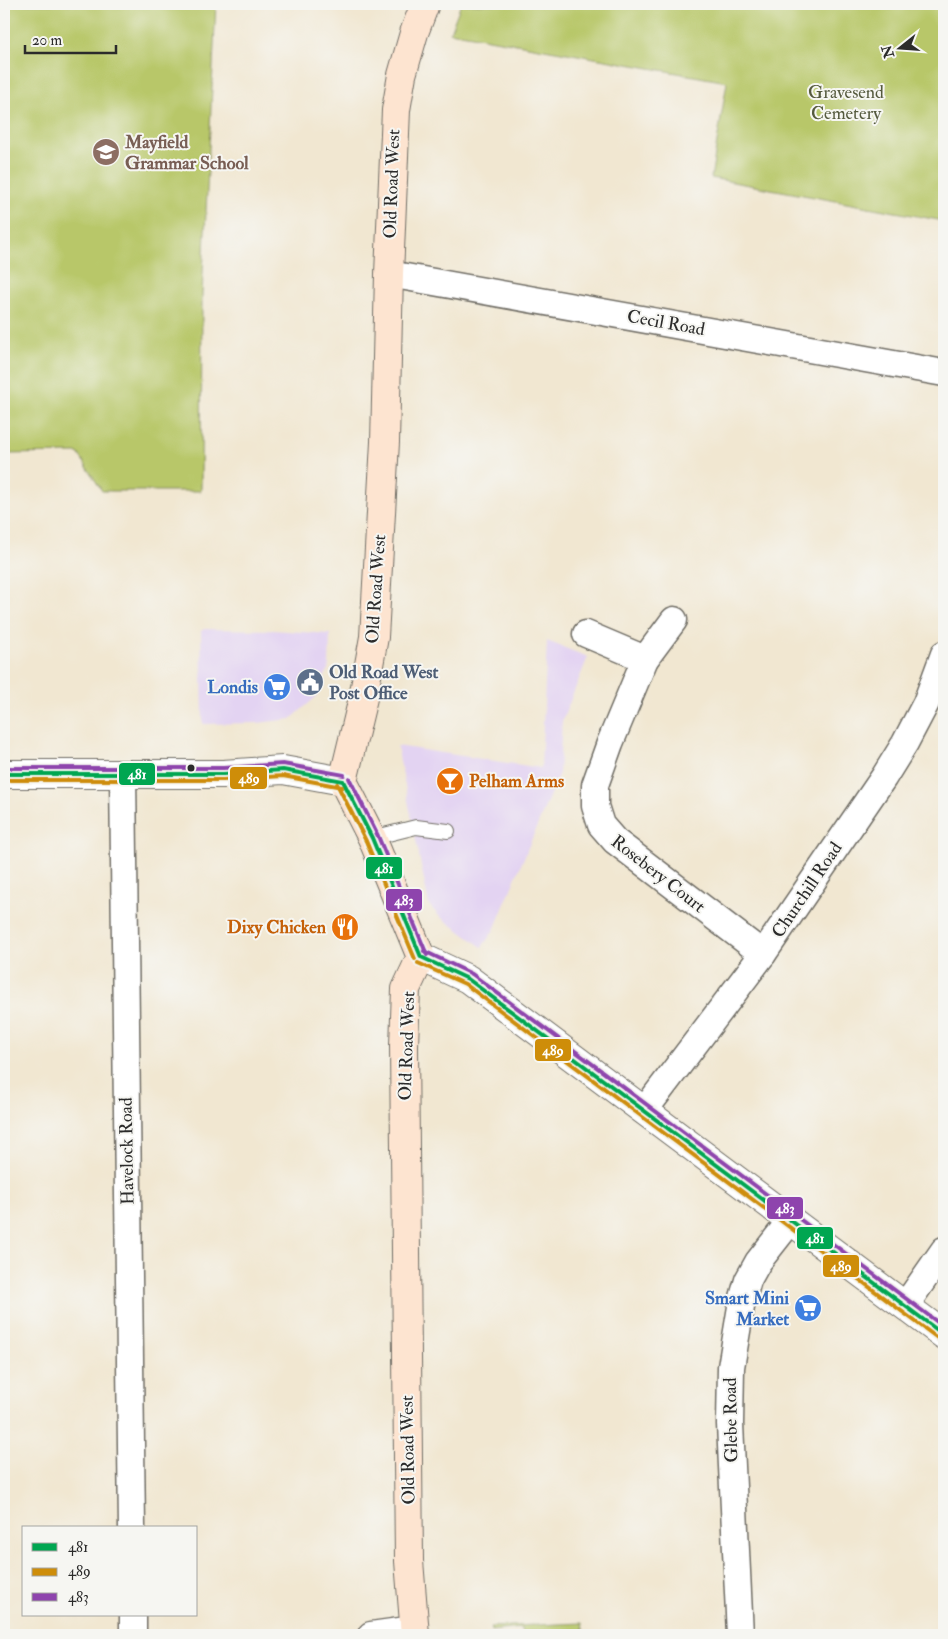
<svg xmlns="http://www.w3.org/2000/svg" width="948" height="1639" viewBox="0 0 948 1639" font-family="'IM FELL Double Pica',serif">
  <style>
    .built { fill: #e3d3f2 }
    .green { fill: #b8c769; stroke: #72794a }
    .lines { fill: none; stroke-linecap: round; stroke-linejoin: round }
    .service-casing { stroke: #706d65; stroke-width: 16 }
    .minor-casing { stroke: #706d65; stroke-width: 29 }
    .tertiary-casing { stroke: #706d65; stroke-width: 30 }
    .secondary-casing { stroke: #706d65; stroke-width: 30 }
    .service { stroke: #fff; stroke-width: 14 }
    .minor { stroke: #fff; stroke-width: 26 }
    .tertiary { stroke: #fff; stroke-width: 28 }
    .secondary { stroke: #fde4d0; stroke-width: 28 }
    .bus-1-casing { stroke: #f6f6f2; stroke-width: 8 }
    .bus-2-casing { stroke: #f6f6f2; stroke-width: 8 }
    .bus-3-casing { stroke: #f6f6f2; stroke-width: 8 }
    .bus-1 { stroke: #00a651; stroke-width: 4 }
    .bus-2 { stroke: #ce8d09; stroke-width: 4 }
    .bus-3 { stroke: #8e44ad; stroke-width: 4 }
    .bus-dot { fill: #2b2b2b; stroke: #f6f6f2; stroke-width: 2 }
    .labels { text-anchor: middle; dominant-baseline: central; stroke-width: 4; stroke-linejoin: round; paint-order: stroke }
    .park-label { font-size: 18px; fill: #555a3e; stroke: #f6f6f2 }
    .education-label { font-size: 18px; font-weight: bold; fill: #785e54; stroke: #f6f6f2; text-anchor: start }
    .street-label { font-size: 18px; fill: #2b2b2b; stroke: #f6f6f2 }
    .service-label { font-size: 18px; font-weight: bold; fill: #4e5e75; stroke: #f6f6f2; text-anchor: start }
    .shop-label { font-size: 18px; font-weight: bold; fill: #366cbe; stroke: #f6f6f2; text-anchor: end }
    .food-label { font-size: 18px; font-weight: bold; fill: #c56008; stroke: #f6f6f2; text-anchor: start }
    .line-badge { stroke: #f6f6f2; stroke-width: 2 }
    .badge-label { font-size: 14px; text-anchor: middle; font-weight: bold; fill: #fff }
  </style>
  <rect width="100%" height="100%" fill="#f6f6f2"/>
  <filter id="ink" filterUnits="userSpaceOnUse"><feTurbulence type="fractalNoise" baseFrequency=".02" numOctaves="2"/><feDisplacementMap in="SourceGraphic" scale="10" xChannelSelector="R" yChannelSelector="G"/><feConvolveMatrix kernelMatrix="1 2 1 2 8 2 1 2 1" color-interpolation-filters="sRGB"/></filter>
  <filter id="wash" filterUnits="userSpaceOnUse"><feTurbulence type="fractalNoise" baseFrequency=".0096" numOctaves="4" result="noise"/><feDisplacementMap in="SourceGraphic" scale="20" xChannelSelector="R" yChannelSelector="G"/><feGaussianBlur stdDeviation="1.12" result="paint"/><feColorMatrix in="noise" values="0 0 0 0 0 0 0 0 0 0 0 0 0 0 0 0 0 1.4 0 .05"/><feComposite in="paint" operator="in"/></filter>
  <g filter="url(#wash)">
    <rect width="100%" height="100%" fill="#f1e7d1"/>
    <g class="built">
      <polygon points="204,629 272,630 330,634 329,667 316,697 291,719 258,723 203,724 201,631"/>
      <polygon points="547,641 588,657 562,721 559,773 494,930 482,947 439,916 429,905 397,746 541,768"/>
    </g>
    <g class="green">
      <polygon points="4,4 216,4 202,295 201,491 102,491 78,453 4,454"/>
      <polygon points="461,4 944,4 944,221 711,178 727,82 450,32"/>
      <polygon points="582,1623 584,1635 522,1635 521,1628 491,1631 490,1627"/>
    </g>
  </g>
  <g filter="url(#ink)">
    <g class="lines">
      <g class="service-casing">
        <polyline id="service" points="372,838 416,827 448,831"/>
      </g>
      <g class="minor-casing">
        <g id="minor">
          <polyline points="389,274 944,373"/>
          <polyline points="674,620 645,659 610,743 595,785 595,806 601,825 615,841 763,954"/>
          <polyline points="586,634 645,659"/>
          <polyline points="123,774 132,1528"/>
          <polyline points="644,1111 763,954 884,777 905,743 926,703 944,654"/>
          <polyline points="905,1306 944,1250"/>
          <polyline points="133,1615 133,1635"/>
          <polyline points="371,1635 414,1629"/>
          <polyline points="740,1635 730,1424 731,1367 742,1301 748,1280 758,1262 791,1220"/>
        </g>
      </g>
      <g class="tertiary-casing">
        <g id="tertiary">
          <polyline points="4,774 223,774 283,770 343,781"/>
          <polyline points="421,957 468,979 944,1335"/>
        </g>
      </g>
      <g class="secondary-casing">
        <polyline id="secondary" points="415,1635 409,1561 404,1046 406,989 421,957 372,838 343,781 363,698 374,637 385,442 389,274 396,110 402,75 414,33 425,4"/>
      </g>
      <use href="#service" class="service"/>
      <use href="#minor" class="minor"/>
      <use href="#tertiary" class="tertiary"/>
      <use href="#secondary" class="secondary"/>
      <g class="bus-1-casing">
        <g id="bus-1">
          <polyline points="4,774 223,774 283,770 343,781"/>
          <polyline points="343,781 372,838 421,957"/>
          <polyline points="421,957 468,979 944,1335"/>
        </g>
      </g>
      <g class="bus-2-casing">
        <g id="bus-2">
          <polyline points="4,780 223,780 283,776 342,787"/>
          <polyline points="337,784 366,841 415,959"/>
          <polyline points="418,963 465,984 940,1340"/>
        </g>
      </g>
      <g class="bus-3-casing">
        <g id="bus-3">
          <polyline points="4,768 223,768 283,764 344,775"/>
          <polyline points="349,778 378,836 427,955"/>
          <polyline points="424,951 472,974 944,1327"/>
        </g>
      </g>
      <use href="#bus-1" class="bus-1"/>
      <use href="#bus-2" class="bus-2"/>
      <use href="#bus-3" class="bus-3"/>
    </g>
  </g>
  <defs>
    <g id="school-disc" transform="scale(1.4375)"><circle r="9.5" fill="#8d6e63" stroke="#f6f6f2"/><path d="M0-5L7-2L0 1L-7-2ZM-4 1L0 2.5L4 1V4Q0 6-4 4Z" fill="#fff"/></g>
    <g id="civic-disc" transform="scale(1.4375)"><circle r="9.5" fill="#5c6f8a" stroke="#f6f6f2"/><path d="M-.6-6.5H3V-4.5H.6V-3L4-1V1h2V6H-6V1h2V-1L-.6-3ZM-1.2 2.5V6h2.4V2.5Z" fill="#fff"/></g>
    <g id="supermarket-disc" transform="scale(1.4375)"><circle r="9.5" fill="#3f7fe0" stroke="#f6f6f2"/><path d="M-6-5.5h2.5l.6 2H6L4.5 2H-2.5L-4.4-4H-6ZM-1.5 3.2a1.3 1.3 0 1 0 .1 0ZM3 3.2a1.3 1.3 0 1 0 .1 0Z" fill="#fff"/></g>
    <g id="bar-disc" transform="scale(1.4375)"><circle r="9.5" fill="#e8710a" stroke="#f6f6f2"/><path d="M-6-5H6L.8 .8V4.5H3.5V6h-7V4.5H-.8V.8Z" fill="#fff"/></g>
    <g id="restaurant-disc" transform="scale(1.4375)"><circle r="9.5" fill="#e8710a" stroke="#f6f6f2"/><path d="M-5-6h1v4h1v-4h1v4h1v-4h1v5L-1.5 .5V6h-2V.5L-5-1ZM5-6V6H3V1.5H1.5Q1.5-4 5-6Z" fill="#fff"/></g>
  </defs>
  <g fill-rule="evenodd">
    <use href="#school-disc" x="106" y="152"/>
    <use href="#civic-disc" x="310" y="682"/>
    <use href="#supermarket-disc" x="277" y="687"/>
    <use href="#bar-disc" x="450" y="781"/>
    <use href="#restaurant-disc" x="345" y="927"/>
    <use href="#supermarket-disc" x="808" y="1308"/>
  </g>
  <circle class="bus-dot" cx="191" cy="768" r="4.5"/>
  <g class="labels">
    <g class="park-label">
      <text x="846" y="92">Gravesend<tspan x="846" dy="21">Cemetery</tspan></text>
    </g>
    <g class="education-label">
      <text x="125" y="142">Mayfield<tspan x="125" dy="21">Grammar School</tspan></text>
    </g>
    <g class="street-label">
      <text transform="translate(392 184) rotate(-88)">Old Road West</text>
      <text transform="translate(666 323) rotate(10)">Cecil Road</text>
      <text transform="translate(376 589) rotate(-86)">Old Road West</text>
      <text transform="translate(658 874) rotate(38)">Rosebery Court</text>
      <text transform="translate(807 890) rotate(-56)">Churchill Road</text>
      <text transform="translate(407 1046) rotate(-88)">Old Road West</text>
      <text transform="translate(127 1151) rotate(-91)">Havelock Road</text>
      <text transform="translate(731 1420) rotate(-91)">Glebe Road</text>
      <text transform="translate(408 1450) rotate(-91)">Old Road West</text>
    </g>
    <g class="service-label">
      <text x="329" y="672">Old Road West<tspan x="329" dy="21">Post Office</tspan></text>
    </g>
    <g class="shop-label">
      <text x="258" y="687">Londis</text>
      <text x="789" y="1298">Smart Mini<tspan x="789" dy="21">Market</tspan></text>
    </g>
    <g class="food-label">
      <text x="469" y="781">Pelham Arms</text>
      <text x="326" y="927" text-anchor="end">Dixy Chicken</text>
    </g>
  </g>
  <g class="line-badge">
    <rect x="118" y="762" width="38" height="24" rx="5" fill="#00a651"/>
    <rect x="229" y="766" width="39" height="24" rx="5" fill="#ce8d09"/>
    <rect x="365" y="856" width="38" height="24" rx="5" fill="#00a651"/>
    <rect x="385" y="888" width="38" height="24" rx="5" fill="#8e44ad"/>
    <rect x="534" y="1038" width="38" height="24" rx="5" fill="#ce8d09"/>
    <rect x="766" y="1196" width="38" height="24" rx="5" fill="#8e44ad"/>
    <rect x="796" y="1226" width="38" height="24" rx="5" fill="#00a651"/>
    <rect x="822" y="1254" width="38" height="24" rx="5" fill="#ce8d09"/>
  </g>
  <g class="badge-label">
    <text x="137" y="779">481</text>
    <text x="249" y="783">489</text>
    <text x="384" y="873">481</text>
    <text x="404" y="905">483</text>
    <text x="553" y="1055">489</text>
    <text x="785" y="1213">483</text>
    <text x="815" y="1243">481</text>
    <text x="841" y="1271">489</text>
  </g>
  <rect width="948" height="1639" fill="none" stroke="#f6f6f2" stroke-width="20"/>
  <rect x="22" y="1526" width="175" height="90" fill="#f6f6f2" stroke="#a5a5a2"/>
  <rect x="32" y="1543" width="25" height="8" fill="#00a651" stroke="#a5a5a2"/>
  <text x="68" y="1552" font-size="15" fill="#2b2b2b">481</text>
  <rect x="32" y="1568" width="25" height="8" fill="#ce8d09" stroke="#a5a5a2"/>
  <text x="68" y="1576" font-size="15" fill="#2b2b2b">489</text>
  <rect x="32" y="1593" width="25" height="8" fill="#8e44ad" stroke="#a5a5a2"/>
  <text x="68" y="1602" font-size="15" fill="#2b2b2b">483</text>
  <g transform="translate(900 48) rotate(253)" stroke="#f6f6f2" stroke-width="4" paint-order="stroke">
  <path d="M0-4L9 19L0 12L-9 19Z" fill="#2b2b2b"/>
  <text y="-8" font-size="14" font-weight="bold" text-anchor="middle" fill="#2b2b2b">N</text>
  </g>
  <path d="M25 45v8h91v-8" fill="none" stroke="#2b2b2b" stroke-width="2.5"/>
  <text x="32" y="45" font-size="15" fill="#2b2b2b" stroke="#f6f6f2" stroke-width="4" paint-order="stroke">20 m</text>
</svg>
